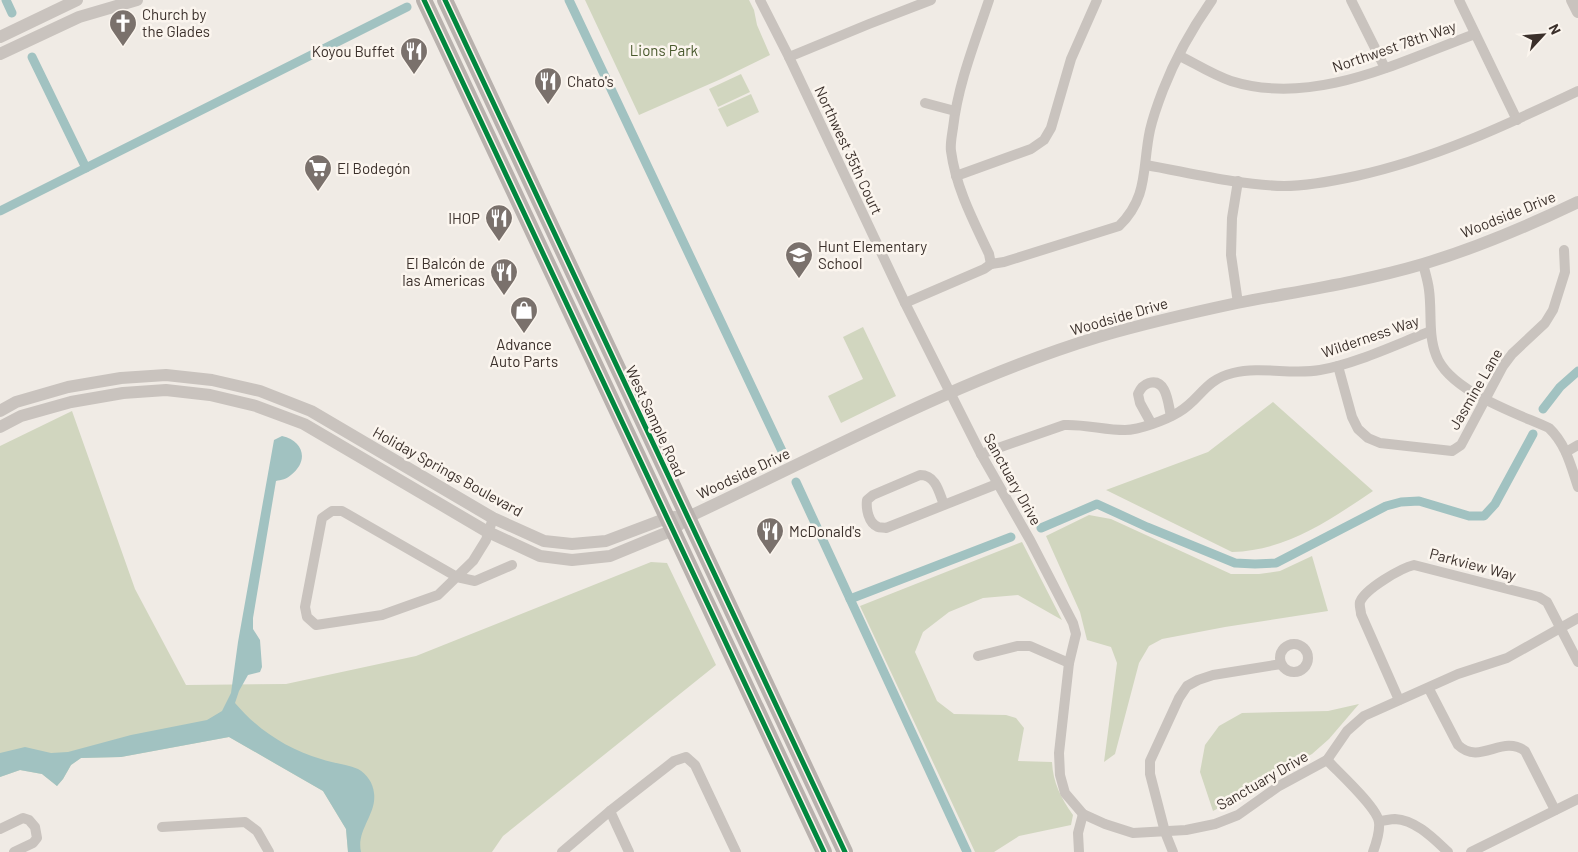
<svg xmlns="http://www.w3.org/2000/svg" width="1578" height="852" viewBox="0 0 1578 852" font-family="Barlow,sans-serif">
  <style>
    .green { fill: #d1d6bf }
    .water { fill: #a1c2c1 }
    .lines { fill: none; stroke-linecap: round; stroke-linejoin: round }
    .canal { stroke: #a1c2c1; stroke-width: 9 }
    .minor { stroke: #c9c3be; stroke-width: 10 }
    .tertiary { stroke: #c9c3be; stroke-width: 12 }
    .primary { stroke: #b8b1ad; stroke-width: 16 }
    .cycleway-casing { stroke: #fbf5ee; stroke-width: 8 }
    .cycleway { stroke: #00873e; stroke-width: 5 }
    .labels { text-anchor: middle; dominant-baseline: central; stroke-width: 5; stroke-linejoin: round; paint-order: stroke }
    .poi-label { font-size: 15px; fill: #3b302b; stroke: #fbf5ee; text-anchor: start }
    .street-label { font-size: 15px; fill: #3b302b; stroke: #fbf5ee }
    .park-label { font-size: 15px; fill: #4a5a2e; stroke: #fbf5ee }
  </style>
  <rect width="100%" height="100%" fill="#f0ebe5"/>
  <g class="green">
    <polygon points="585,0 749,0 754,10 757,25 770,55 721,79 639,115"/>
    <polygon points="741,74 750,92 718,107 709,89"/>
    <polygon points="751,94 759,112 727,127 718,109"/>
    <polygon points="863,327 896,396 841,423 828,396 863,379 843,337"/>
    <path d="M1273,402l100,89c-45,30 -85,59 -141,61l-126,-62 102,-38z"/>
    <polygon points="72,411 135,589 186,685 286,684 416,656 651,562 667,563 716,665 503,836 492,852 348,852 346,829 323,791 229,737 121,757 81,758 71,765 63,779 57,786 42,774 20,770 0,777 0,446"/>
    <polygon points="1089,515 1111,519 1231,574 1259,574 1280,571 1312,556 1328,611 1225,627 1162,639 1149,646 1139,663 1115,754 1104,762 1117,663 1111,647 1087,640 1080,612 1046,536"/>
    <path d="M1022,542l40,78 -44,-25 -35,3 -34,14 -26,20 -8,20 22,49 17,13 52,1 10,3 8,10 -6,33 34,1c1,21 9,36 21,53l-2,10 -52,11 -25,16h-19l-115,-246z"/>
    <polygon points="1359,704 1329,739 1312,754 1258,783 1243,795 1213,811 1200,772 1205,745 1219,726 1242,713 1328,711"/>
  </g>
  <path class="water" d="M282,436c22,5 27,25 9,39 -4,4 -10,5 -15,6l-23,137v11l7,11 2,27 -2,5 -12,3 -9,16 -4,12c23,27 52,46 86,56 11,4 26,5 37,10 9,5 15,14 16,24 3,21 -18,37 -13,59h-13l-2,-23 -23,-38 -94,-54 -108,20 -40,1 -10,7 -8,14 -6,7 -15,-12 -22,-4 -20,7v-24l25,-6 26,6 17,-1 63,-17 76,-15 15,-9 9,-18 7,-51 36,-202z"/>
  <g class="lines">
    <g class="canal">
      <polyline points="6,0 12,13"/>
      <polyline points="569,0 782,451"/>
      <polyline points="32,57 86,168"/>
      <polyline points="0,211 407,7"/>
      <polyline points="1543,409 1560,387 1578,371"/>
      <polyline points="796,482 967,852"/>
      <polyline points="1041,528 1097,504 1147,527 1235,563 1255,564 1276,563 1386,506 1401,502 1419,501 1469,516 1484,516 1495,504 1533,434"/>
      <polyline points="850,599 1011,537"/>
    </g>
    <g class="minor">
      <polyline points="760,0 789,57 905,303 981,454 1030,540 1073,623 1076,634 1069,663 1059,753 1060,775 1065,793 1083,814 1105,824 1133,833 1186,830 1215,824 1238,815 1279,786 1327,760 1347,731 1364,716 1458,674 1507,658 1578,618"/>
      <path d="M989,0c-14,42 -31,84 -36,128 -1,7 -3,16 -2,23 5,37 22,69 38,103l2,10"/>
      <polyline points="1351,0 1385,68"/>
      <polyline points="1459,0 1517,120"/>
      <path d="M1180,56c16,8 33,19 51,25 83,26 168,-19 244,-47"/>
      <polyline points="789,57 869,24 931,0"/>
      <polyline points="925,103 955,111"/>
      <path d="M1146,165c45,8 92,20 138,21 24,0 49,-5 72,-10 78,-17 150,-51 222,-85"/>
      <polyline points="956,176 1031,149 1044,140 1051,128 1071,59 1097,0"/>
      <polyline points="1238,181 1232,218 1231,255 1238,303"/>
      <path d="M1423,264c2,8 5,17 6,26 3,21 -1,45 7,65 13,36 80,58 113,73 17,16 22,38 29,59"/>
      <path d="M905,303l79,-34 7,-5 13,-2 115,-36c30,-29 23,-59 31,-96 3,-13 8,-27 13,-40 12,-31 30,-63 49,-90"/>
      <polyline points="1338,366 1352,417 1358,429 1368,438 1380,443 1452,451 1461,445 1503,366 1512,354 1545,323 1553,310 1565,272 1564,250"/>
      <path d="M1151,423l-11,-20 -2,-9c3,-6 5,-9 11,-11 18,-5 19,21 22,33"/>
      <polyline points="1566,452 1578,445"/>
      <path d="M981,454l83,-29c21,-1 40,5 61,5 14,0 41,-10 54,-18 22,-13 25,-32 54,-39 28,-7 59,2 87,-3 35,-6 77,-26 111,-39"/>
      <path d="M944,505c-5,-13 -8,-30 -24,-30l-47,20 -6,5c-1,8 1,23 11,27 2,1 5,0 8,1l111,-44"/>
      <polyline points="493,518 486,540 473,561 438,595 382,615 316,625 307,617 305,607 322,518 332,511 342,511 457,577 475,581 512,565"/>
      <circle cx="1294" cy="658" r="14"/>
      <polyline points="978,656 1017,646 1030,646 1069,663"/>
      <path d="M1429,689l29,56c22,21 44,-11 67,6l30,59"/>
      <path d="M1399,700l-38,-86c0,-4 -2,-8 -1,-12 5,-13 41,-34 54,-37l125,32 8,5 31,60"/>
      <path d="M1327,760c11,12 50,47 52,62 1,9 -3,22 -6,30"/>
      <polyline points="610,811 629,852"/>
      <path d="M1379,821c5,0 11,-2 16,-2 21,1 39,20 53,33"/>
      <polyline points="162,827 245,822 257,831 269,852"/>
      <polyline points="0,829 23,818 29,820 35,827 37,838 33,843 14,852"/>
      <polyline points="562,852 610,811 674,761 686,757 695,765 736,852"/>
      <polyline points="1079,852 1078,833 1083,814"/>
      <polyline points="1173,852 1165,832 1150,774 1150,761 1179,698 1187,686 1198,680 1213,675 1281,664"/>
      <polyline points="1471,852 1578,799"/>
    </g>
    <g class="tertiary">
      <polyline points="1572,0 1578,12"/>
      <polyline points="0,37 77,0"/>
      <polyline points="0,54 79,17 137,0"/>
      <polyline points="0,411 16,402 68,387 121,378 166,375 212,380 260,391 311,411 493,518 544,541 572,544 606,541 667,518 675,517"/>
      <path d="M0,427l21,-11 50,-14 52,-9 43,-3 44,5 46,11 48,18 182,107 54,25 32,4 38,-4 63,-26 15,-13c133,-62 269,-137 410,-180 45,-13 92,-24 139,-34 62,-12 125,-21 186,-39 53,-16 105,-38 155,-62"/>
    </g>
    <g class="primary">
      <polyline points="424,0 824,852"/>
      <polyline points="445,0 845,852"/>
    </g>
    <g class="cycleway-casing">
      <g id="cycleway">
        <polyline points="424,0 824,852"/>
        <polyline points="445,0 845,852"/>
      </g>
    </g>
    <use href="#cycleway" class="cycleway"/>
  </g>
  <defs>
    <g id="church-pin" transform="scale(1.4375)"><path d="M0 17L-7.5 6A9.5 9.5 0 1 1 7.5 6Z" fill="#7a716c" stroke="#fbf5ee"/><path d="M-1.2-6h2.4v3.5h3.3v2.4h-3.3V6h-2.4V-.1h-3.3v-2.4h3.3Z" fill="#fff"/></g>
    <g id="restaurant-pin" transform="scale(1.4375)"><path d="M0 17L-7.5 6A9.5 9.5 0 1 1 7.5 6Z" fill="#7a716c" stroke="#fbf5ee"/><path d="M-5-6h1v4h1v-4h1v4h1v-4h1v5L-1.5 .5V6h-2V.5L-5-1ZM5-6V6H3V1.5H1.5Q1.5-4 5-6Z" fill="#fff"/></g>
    <g id="supermarket-pin" transform="scale(1.4375)"><path d="M0 17L-7.5 6A9.5 9.5 0 1 1 7.5 6Z" fill="#7a716c" stroke="#fbf5ee"/><path d="M-6-5.5h2.5l.6 2H6L4.5 2H-2.5L-4.4-4H-6ZM-1.5 3.2a1.3 1.3 0 1 0 .1 0ZM3 3.2a1.3 1.3 0 1 0 .1 0Z" fill="#fff"/></g>
    <g id="school-pin" transform="scale(1.4375)"><path d="M0 17L-7.5 6A9.5 9.5 0 1 1 7.5 6Z" fill="#7a716c" stroke="#fbf5ee"/><path d="M0-5L7-2L0 1L-7-2ZM-4 1L0 2.5L4 1V4Q0 6-4 4Z" fill="#fff"/></g>
    <g id="shop-pin" transform="scale(1.4375)"><path d="M0 17L-7.5 6A9.5 9.5 0 1 1 7.5 6Z" fill="#7a716c" stroke="#fbf5ee"/><path d="M-5-2.5h2.3a2.7 3.5 0 0 1 5.4 0H5L5.5 6h-11ZM-1.5-2.5h3a1.5 2.3 0 0 0-3 0Z" fill="#fff"/></g>
  </defs>
  <g fill-rule="evenodd">
    <use href="#church-pin" x="123" y="23"/>
    <use href="#restaurant-pin" x="414" y="51"/>
    <use href="#restaurant-pin" x="548" y="81"/>
    <use href="#supermarket-pin" x="318" y="168"/>
    <use href="#restaurant-pin" x="499" y="218"/>
    <use href="#school-pin" x="799" y="255"/>
    <use href="#restaurant-pin" x="504" y="272"/>
    <use href="#shop-pin" x="524" y="310"/>
    <use href="#restaurant-pin" x="770" y="531"/>
  </g>
  <g class="labels">
    <g class="poi-label">
      <text x="142" y="14">Church by<tspan x="142" dy="17">the Glades</tspan></text>
      <text x="395" y="51" text-anchor="end">Koyou Buffet</text>
      <text x="567" y="81">Chato's</text>
      <text x="337" y="168">El Bodegón</text>
      <text x="480" y="218" text-anchor="end">IHOP</text>
      <text x="818" y="246">Hunt Elementary<tspan x="818" dy="17">School</tspan></text>
      <text x="485" y="263" text-anchor="end">El Balcón de<tspan x="485" dy="17">las Americas</tspan></text>
      <text x="524" y="344" text-anchor="middle">Advance<tspan x="524" dy="17">Auto Parts</tspan></text>
      <text x="789" y="531">McDonald's</text>
    </g>
    <g class="street-label">
      <text transform="translate(1394 46) rotate(-19)">Northwest 78th Way</text>
      <text transform="translate(849 150) rotate(65)">Northwest 35th Court</text>
      <text transform="translate(1508 214) rotate(-22)">Woodside Drive</text>
      <text transform="translate(1119 316) rotate(-16)">Woodside Drive</text>
      <text transform="translate(1370 336) rotate(-19)">Wilderness Way</text>
      <text transform="translate(1475 389) rotate(-60)">Jasmine Lane</text>
      <text transform="translate(656 421) rotate(65)">West Sample Road</text>
      <text transform="translate(448 471) rotate(29)">Holiday Springs Boulevard</text>
      <text transform="translate(743 473) rotate(-25)">Woodside Drive</text>
      <text transform="translate(1013 479) rotate(61)">Sanctuary Drive</text>
      <text transform="translate(1473 564) rotate(15)">Parkview Way</text>
      <text transform="translate(1262 780) rotate(-30)">Sanctuary Drive</text>
    </g>
    <g class="park-label">
      <text x="664" y="50">Lions Park</text>
    </g>
  </g>
  <g transform="translate(1543 35) rotate(64)" stroke="#fbf5ee" stroke-width="4" paint-order="stroke">
  <path d="M0-4L9 19L0 12L-9 19Z" fill="#3b302b"/>
  <text y="-8" font-size="14" font-weight="bold" text-anchor="middle" fill="#3b302b">N</text>
  </g>
</svg>
